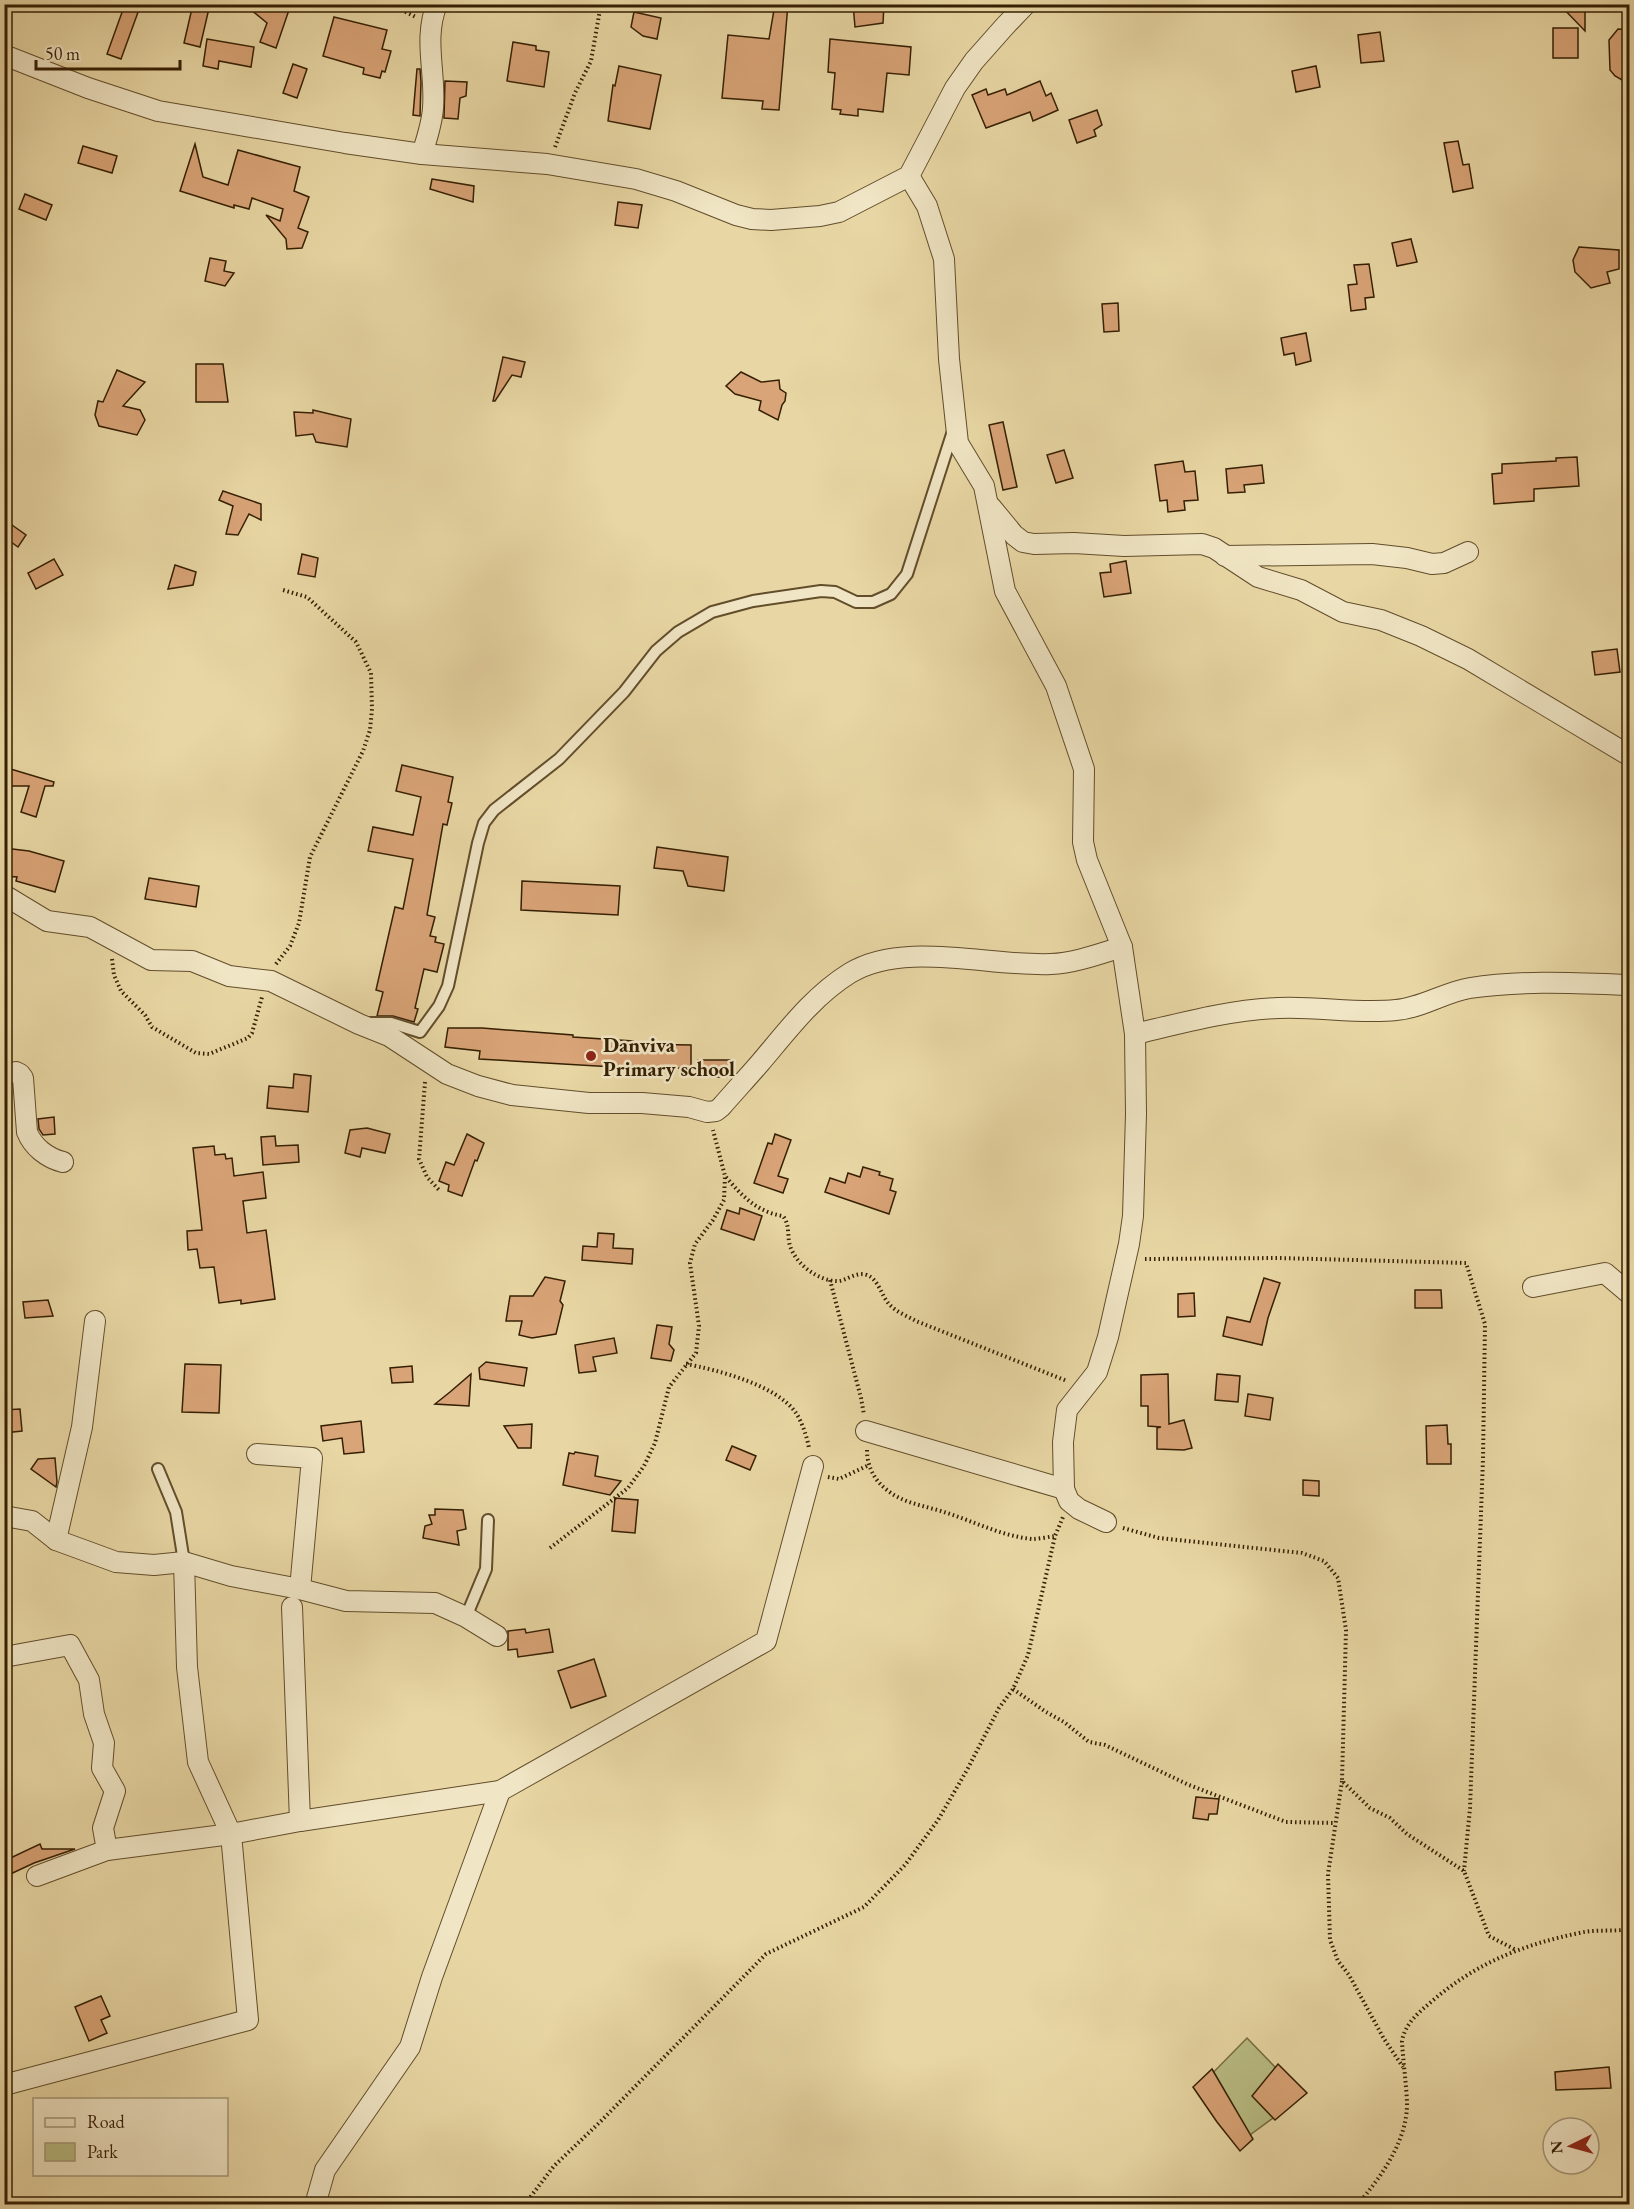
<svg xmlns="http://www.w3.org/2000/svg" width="1634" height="2209" viewBox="0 0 1634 2209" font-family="'EB Garamond',serif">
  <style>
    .green { fill: #b9bd84; stroke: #776e44; stroke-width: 1.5 }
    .building { fill: #d9a477; stroke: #351f03; stroke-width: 1.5 }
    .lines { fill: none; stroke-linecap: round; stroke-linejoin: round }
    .lane-casing { stroke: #624d2b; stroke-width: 14 }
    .street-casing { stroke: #624d2b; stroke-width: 22 }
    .path { stroke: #351f03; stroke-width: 4; stroke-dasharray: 1.5 3; stroke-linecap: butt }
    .lane { stroke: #f0e5c4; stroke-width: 10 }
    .street { stroke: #f0e5c4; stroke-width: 20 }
    .poi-dot { fill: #8f2418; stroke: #f0e5c4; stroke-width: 2 }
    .labels { text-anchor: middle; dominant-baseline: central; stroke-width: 5; stroke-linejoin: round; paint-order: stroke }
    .poi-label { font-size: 21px; font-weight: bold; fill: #351f03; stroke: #f0e5c4; text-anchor: start }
  </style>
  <rect width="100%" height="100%" fill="#e8d7a4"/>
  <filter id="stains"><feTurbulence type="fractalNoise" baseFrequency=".00333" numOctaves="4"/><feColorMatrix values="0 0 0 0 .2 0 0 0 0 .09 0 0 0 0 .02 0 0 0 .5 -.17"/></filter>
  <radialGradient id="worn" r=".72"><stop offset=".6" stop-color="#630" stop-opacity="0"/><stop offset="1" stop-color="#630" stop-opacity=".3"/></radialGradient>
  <polygon class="green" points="1247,2038 1303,2096 1239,2143 1198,2088"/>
  <g class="building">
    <polygon points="125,4 141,4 121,59 107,54"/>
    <polygon points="193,4 210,4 200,47 184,43"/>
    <polygon points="244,4 291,4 276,48 260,42 267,23"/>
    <polygon points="775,4 788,4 779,110 762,109 763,101 722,98 728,35 769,39"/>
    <polygon points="853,4 884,4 883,23 855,27"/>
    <polygon points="1559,4 1585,4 1585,31"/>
    <polygon points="634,12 661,18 657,39 643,36 631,27"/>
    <polygon points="334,17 387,30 382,49 391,51 385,72 382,71 380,78 363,74 364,68 323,56"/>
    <rect x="1553" y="28" width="25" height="30"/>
    <polygon points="1618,29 1629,30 1629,84 1615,76 1610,70 1609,40"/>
    <polygon points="1380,32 1384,61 1361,63 1358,35"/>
    <polygon points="207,39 254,47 251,67 219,61 218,69 203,66"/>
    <polygon points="830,39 911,47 909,75 887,73 883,112 858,109 858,116 840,114 841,110 832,109 835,73 828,72"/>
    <polygon points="513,42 536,46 536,50 549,52 544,87 507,81"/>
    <polygon points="293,64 307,69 297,98 283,93"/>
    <polygon points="619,66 661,75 650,129 608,121 613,85 615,86"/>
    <polygon points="1316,66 1320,87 1296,92 1292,71"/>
    <polygon points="417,69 420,69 421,82 420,116 413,115"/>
    <polygon points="445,81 467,82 466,96 460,98 458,119 444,118"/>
    <polygon points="1040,81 1046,96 1051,93 1058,110 1033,121 1030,112 986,128 972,95 986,89 988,95 1005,89 1007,95"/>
    <polygon points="1097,110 1102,125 1094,130 1096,136 1077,143 1069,120"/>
    <polygon points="1458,141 1463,165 1469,164 1473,188 1453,192 1444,143"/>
    <polygon points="195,144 203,177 228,185 238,150 300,167 294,191 309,197 298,228 308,232 302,248 287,249 286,239 266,215 280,221 283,209 252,198 249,209 234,205 234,208 180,191"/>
    <polygon points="83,146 117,156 112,173 78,163"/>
    <polygon points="432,179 474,186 473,202 430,189"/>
    <polygon points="25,194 52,205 46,220 19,209"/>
    <polygon points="618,202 642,205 638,228 615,225"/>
    <polygon points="1411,239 1417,262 1397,266 1392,243"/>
    <polygon points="1579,247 1619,250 1619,269 1607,272 1610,283 1591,288 1575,272 1573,260"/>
    <polygon points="210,258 226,261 224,271 234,273 225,286 205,281"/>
    <polygon points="1369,264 1374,297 1365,298 1366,309 1351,311 1348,285 1357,284 1354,265"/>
    <polygon points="1118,303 1119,331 1104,332 1102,304"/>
    <polygon points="1306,333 1311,361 1296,365 1294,353 1284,355 1281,338"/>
    <polygon points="503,357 525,362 521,377 512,375 495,401 493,401"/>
    <polygon points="196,364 223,364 228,402 196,402"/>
    <polygon points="117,370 145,382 123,406 140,410 145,420 137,435 99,426 95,415 98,401 103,402"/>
    <polygon points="741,372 761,382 779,380 780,389 786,393 785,401 782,405 778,420 759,410 761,401 735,394 726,386"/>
    <polygon points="313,410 351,419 347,447 316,442 313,434 296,436 294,412 313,413"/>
    <polygon points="1003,422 1017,487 1003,490 989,425"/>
    <polygon points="1064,450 1073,478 1056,483 1047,455"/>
    <polygon points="1577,457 1579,486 1534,489 1534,501 1494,504 1492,474 1502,473 1502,464 1556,461 1556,458"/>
    <polygon points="1183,461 1185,472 1195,471 1198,500 1184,501 1185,510 1168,512 1167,500 1160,501 1155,465"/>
    <polygon points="1262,465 1264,483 1244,485 1245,492 1228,493 1226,469"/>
    <polygon points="223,491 261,504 261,520 249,514 238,535 226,534 233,506 219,500"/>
    <polygon points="12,525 26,535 18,547 4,537"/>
    <polygon points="302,554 318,558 315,577 298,574"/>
    <polygon points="54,559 63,575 36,589 28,573"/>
    <polygon points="1126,561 1131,593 1104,597 1100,573 1111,572 1110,564"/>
    <polygon points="175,565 196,572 193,585 168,589"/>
    <polygon points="1617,649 1620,672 1595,675 1592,652"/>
    <polygon points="402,765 453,777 448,802 452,803 447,825 443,824 427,915 435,917 430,936 436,937 435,942 444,944 437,972 424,969 415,1008 418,1009 414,1022 393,1016 377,1016 383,992 376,990 395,907 403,909 413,859 368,851 373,827 413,835 421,797 396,791"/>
    <polygon points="4,767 54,782 53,786 45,786 36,817 21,812 29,786 4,786"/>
    <polygon points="657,847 728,857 724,891 688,886 683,871 654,868"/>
    <polygon points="4,848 29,851 64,861 55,892 16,881 17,877 4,876"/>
    <polygon points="149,878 199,886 196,907 145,899"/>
    <polygon points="522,881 620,886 618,915 521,910"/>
    <polygon points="448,1028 482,1028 573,1035 573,1037 633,1041 633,1044 691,1045 691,1068 631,1068 479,1059 480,1051 445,1047"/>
    <polygon points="698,1060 730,1060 730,1077 697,1077"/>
    <polygon points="294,1074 311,1076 308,1112 267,1108 269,1086 293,1088"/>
    <polygon points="54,1117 55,1134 43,1135 39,1129 38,1119"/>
    <polygon points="367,1128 390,1134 385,1153 362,1148 360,1157 345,1153 350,1130"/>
    <polygon points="467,1134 484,1143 477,1161 475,1160 462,1196 448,1191 449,1185 439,1181 446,1162 454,1165"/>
    <polygon points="775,1134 791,1140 778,1176 788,1179 783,1193 754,1183 768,1143 772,1144"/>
    <polygon points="275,1136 276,1146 298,1145 299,1162 263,1165 261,1137"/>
    <polygon points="214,1146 215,1155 225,1154 226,1159 232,1158 234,1176 263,1172 266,1198 243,1201 247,1233 266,1230 275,1299 241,1304 241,1300 219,1303 214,1267 200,1268 197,1249 188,1250 187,1231 202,1230 193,1148"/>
    <polygon points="863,1167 880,1172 879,1175 893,1179 890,1190 896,1192 889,1214 825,1192 830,1178 845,1183 848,1173 860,1177"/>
    <polygon points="740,1208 762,1216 754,1240 721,1229 727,1210 739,1214"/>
    <polygon points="598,1233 614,1234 613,1248 633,1249 632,1264 582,1260 583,1246 597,1247"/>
    <polygon points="545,1277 565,1281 560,1301 563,1305 556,1334 532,1338 519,1335 522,1321 506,1321 510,1296 533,1296"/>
    <polygon points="1264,1278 1280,1283 1268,1318 1262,1345 1223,1336 1227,1317 1250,1322"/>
    <polygon points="1415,1290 1441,1290 1442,1308 1415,1308"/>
    <polygon points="1194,1293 1195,1316 1178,1317 1178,1294"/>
    <polygon points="48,1300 53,1316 25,1318 23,1302"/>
    <polygon points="657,1325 672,1327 669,1344 674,1350 671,1361 651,1358"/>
    <polygon points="614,1338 617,1353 593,1357 596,1371 579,1373 575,1345"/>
    <polygon points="486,1362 527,1368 524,1386 480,1379 479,1368"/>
    <polygon points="185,1364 221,1365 219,1413 182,1412"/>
    <polygon points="412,1366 413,1382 392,1383 390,1368"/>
    <polygon points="471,1374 469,1406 435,1404 450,1392"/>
    <polygon points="1168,1374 1169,1424 1184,1420 1192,1448 1184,1450 1157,1449 1157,1428 1161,1427 1148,1426 1148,1406 1141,1406 1141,1375"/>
    <polygon points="1217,1374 1240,1376 1238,1402 1215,1400"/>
    <polygon points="1248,1394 1273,1398 1270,1420 1245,1416"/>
    <polygon points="20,1409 22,1431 4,1433 4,1410"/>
    <polygon points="361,1421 364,1452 344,1454 342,1438 323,1441 321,1426"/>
    <polygon points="532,1424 531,1448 518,1448 504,1426"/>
    <polygon points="1447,1425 1448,1444 1451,1444 1451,1464 1427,1464 1426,1426"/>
    <polygon points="732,1446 756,1456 750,1470 726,1460"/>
    <polygon points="575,1452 598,1456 595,1476 621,1481 610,1495 563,1485 569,1453 574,1454"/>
    <polygon points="55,1458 57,1482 56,1487 31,1469 38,1459"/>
    <polygon points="1303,1480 1319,1481 1319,1496 1303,1495"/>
    <polygon points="615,1498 638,1500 635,1533 612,1531"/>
    <polygon points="435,1509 463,1510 466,1529 457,1531 459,1545 423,1538 425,1526 432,1524 429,1515 435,1515"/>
    <polygon points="525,1629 526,1633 549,1629 553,1652 518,1657 517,1649 508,1650 508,1631"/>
    <polygon points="594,1659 606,1696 571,1708 558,1671"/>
    <polygon points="1196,1797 1219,1799 1217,1814 1209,1814 1208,1820 1193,1818"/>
    <polygon points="40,1844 42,1849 75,1849 34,1863 4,1877 4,1861"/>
    <polygon points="101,1996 110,2016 101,2020 107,2033 89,2041 75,2007"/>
    <polygon points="1278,2064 1307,2093 1275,2120 1252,2096"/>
    <polygon points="1609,2067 1611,2088 1556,2090 1555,2072"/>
    <polygon points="1212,2069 1253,2139 1240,2151 1217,2122 1193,2087"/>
  </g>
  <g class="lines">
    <g class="lane-casing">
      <g id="lane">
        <polyline points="370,1023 391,1023 420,1032 439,1006 448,986 478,843 484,823 494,810 559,759 624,692 656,651 678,632 712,612 753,601 821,591 835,592 856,602 873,602 891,594 907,574 953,431"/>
        <polyline points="158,1469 176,1512 184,1562"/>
        <polyline points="466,1617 486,1569 488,1520"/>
      </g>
    </g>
    <g class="street-casing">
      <g id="street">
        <polyline points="4,55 88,88 158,111 345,143 422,154 547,164 636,179 676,191 736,215 752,219 771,220 820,216 839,212 909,176 955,88 974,61 1005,26 1026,4"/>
        <path d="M422,154c5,-16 10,-30 11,-46 3,-36 -10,-69 4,-104"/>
        <polyline points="909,176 927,206 944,259 949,359 958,443 984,486 1005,591 1056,686 1084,769 1083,842 1087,860 1122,947 1135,1034 1136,1114 1133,1216 1129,1244 1108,1337 1097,1372 1067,1410 1063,1442 1064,1489 1069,1501 1079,1509 1106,1522"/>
        <polyline points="991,507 1014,535 1023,542 1034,544 1074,543 1124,546 1202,544 1214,548 1258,577 1301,590 1343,612 1381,620 1421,636 1468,659 1630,756"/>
        <polyline points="1225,556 1372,554 1407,558 1432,564 1444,563 1468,552"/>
        <path d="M4,895l43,26 43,6 61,33 41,1 37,15 42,5 88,43 30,12 58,38 31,12 34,9 77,8h53l47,4 18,5 9,-1 5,-4c13,-15 26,-29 39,-44 28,-33 53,-67 90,-90 54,-33 140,-6 201,-9 24,-1 48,-10 71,-17"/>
        <path d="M1135,1034c47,-11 94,-24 143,-26 39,-2 79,6 118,2 26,-2 49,-18 74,-22 53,-8 106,-5 160,-3"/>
        <path d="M4,1074l12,-2 4,2 3,4 4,54c6,15 20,26 36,30"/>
        <polyline points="1533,1287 1605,1273 1630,1294"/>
        <polyline points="866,1431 1064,1489"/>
        <polyline points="257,1454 312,1458 300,1589"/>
        <polyline points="4,1516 32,1521 56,1540 116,1562 154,1565 184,1562 231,1576 300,1589 346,1601 435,1603 466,1617 497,1636"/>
        <polyline points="56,1540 82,1427 95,1321"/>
        <polyline points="292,1607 300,1821"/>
        <polyline points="4,1657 70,1645 89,1680 94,1714 104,1743 102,1768 115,1791 103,1828 107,1850"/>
        <polyline points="37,1876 107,1850 231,1834 198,1762 187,1667 184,1562"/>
        <polyline points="4,2085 248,2020 231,1834 300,1821 500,1791 766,1641 813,1466"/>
        <polyline points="318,2204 317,2198 325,2170 410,2047 432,1977 500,1791"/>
      </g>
    </g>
    <g class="path">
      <polyline points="389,4 416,17"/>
      <polyline points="555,147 575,93 591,61 601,4"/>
      <polyline points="112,959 114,975 121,991 145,1015 152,1027 196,1053 209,1054 248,1038 252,1033 262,997"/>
      <polyline points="276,964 290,946 299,923 310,857 363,751 370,730 372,709 371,673 356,642 307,597 283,590"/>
      <polyline points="425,1082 419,1159 427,1177 439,1190"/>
      <path d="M726,1177c16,19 31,35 57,39 7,9 4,19 7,30 6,18 27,34 46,35 10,1 19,-10 31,-6 12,5 14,20 22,29 7,8 18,12 27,17l151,60"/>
      <polyline points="1145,1259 1279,1258 1466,1263 1485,1324 1483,1459 1470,1808 1464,1871"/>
      <polyline points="830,1280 861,1398 864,1415"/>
      <path d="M686,1364c31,6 91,21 110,49 6,9 11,24 13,35"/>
      <path d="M867,1450c0,16 7,30 20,40 17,14 40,16 60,23 28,9 55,23 85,26 7,0 16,-2 23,-3"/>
      <polyline points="828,1477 839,1479 869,1465"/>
      <polyline points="1123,1528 1159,1538 1302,1553 1324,1561 1338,1578 1346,1630 1342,1781 1370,1808 1390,1818 1407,1834 1464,1871 1489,1936 1516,1950"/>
      <polyline points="550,1548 628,1488 644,1466 655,1443 669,1387 696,1353 699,1326 690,1263 695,1244 713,1220 724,1200 725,1176 713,1130"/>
      <polyline points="1013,1689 1046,1712 1064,1722 1089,1742 1105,1745 1189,1785 1286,1822 1335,1823"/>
      <polyline points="1342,1781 1328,1874 1330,1940 1338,1961 1349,1975 1384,2039 1403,2067"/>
      <polyline points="525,2204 554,2166 599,2123 766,1954 864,1907 905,1865 938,1820 967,1770 999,1708 1013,1689 1028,1655 1055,1536 1063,1517"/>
      <path d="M1358,2204c23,-27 50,-64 49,-102 -1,-21 -4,-41 -5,-61 3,-17 16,-28 29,-39 45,-39 91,-57 148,-69 17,-4 34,-1 51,-4"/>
    </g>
    <use href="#lane" class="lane"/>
    <use href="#street" class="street"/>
  </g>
  <circle class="poi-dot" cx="591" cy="1056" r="6"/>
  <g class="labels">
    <g class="poi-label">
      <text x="603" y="1044">Danviva<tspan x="603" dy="24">Primary school</tspan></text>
    </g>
  </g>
  <rect width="1634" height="2209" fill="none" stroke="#e8d7a4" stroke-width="24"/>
  <rect x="6" y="6" width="1622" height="2197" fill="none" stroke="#351f03" stroke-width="3"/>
  <rect x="12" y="12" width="1610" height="2185" fill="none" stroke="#351f03" stroke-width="1.5"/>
  <rect x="33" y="2098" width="195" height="78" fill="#f0e5c4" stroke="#a59677" stroke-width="1.5"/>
  <rect x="45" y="2118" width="30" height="9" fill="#f0e5c4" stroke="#a59677" stroke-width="1.5"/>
  <text x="87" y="2128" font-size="18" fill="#351f03">Road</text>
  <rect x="45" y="2143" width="30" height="18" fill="#b9bd84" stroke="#a59677" stroke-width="1.5"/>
  <text x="87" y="2158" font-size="18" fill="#351f03">Park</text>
  <g transform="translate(1571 2146) rotate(265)"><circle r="28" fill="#f0e5c4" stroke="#a59677" stroke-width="1.5"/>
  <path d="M0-4.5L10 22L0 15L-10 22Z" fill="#8f2418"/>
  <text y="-9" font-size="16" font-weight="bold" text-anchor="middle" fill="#351f03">N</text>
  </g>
  <path d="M36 60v9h144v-9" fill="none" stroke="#351f03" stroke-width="3"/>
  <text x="45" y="60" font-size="18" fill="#351f03" stroke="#f0e5c4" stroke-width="4.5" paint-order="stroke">50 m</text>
  <rect width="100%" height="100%" filter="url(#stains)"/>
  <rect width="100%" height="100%" fill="url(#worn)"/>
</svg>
